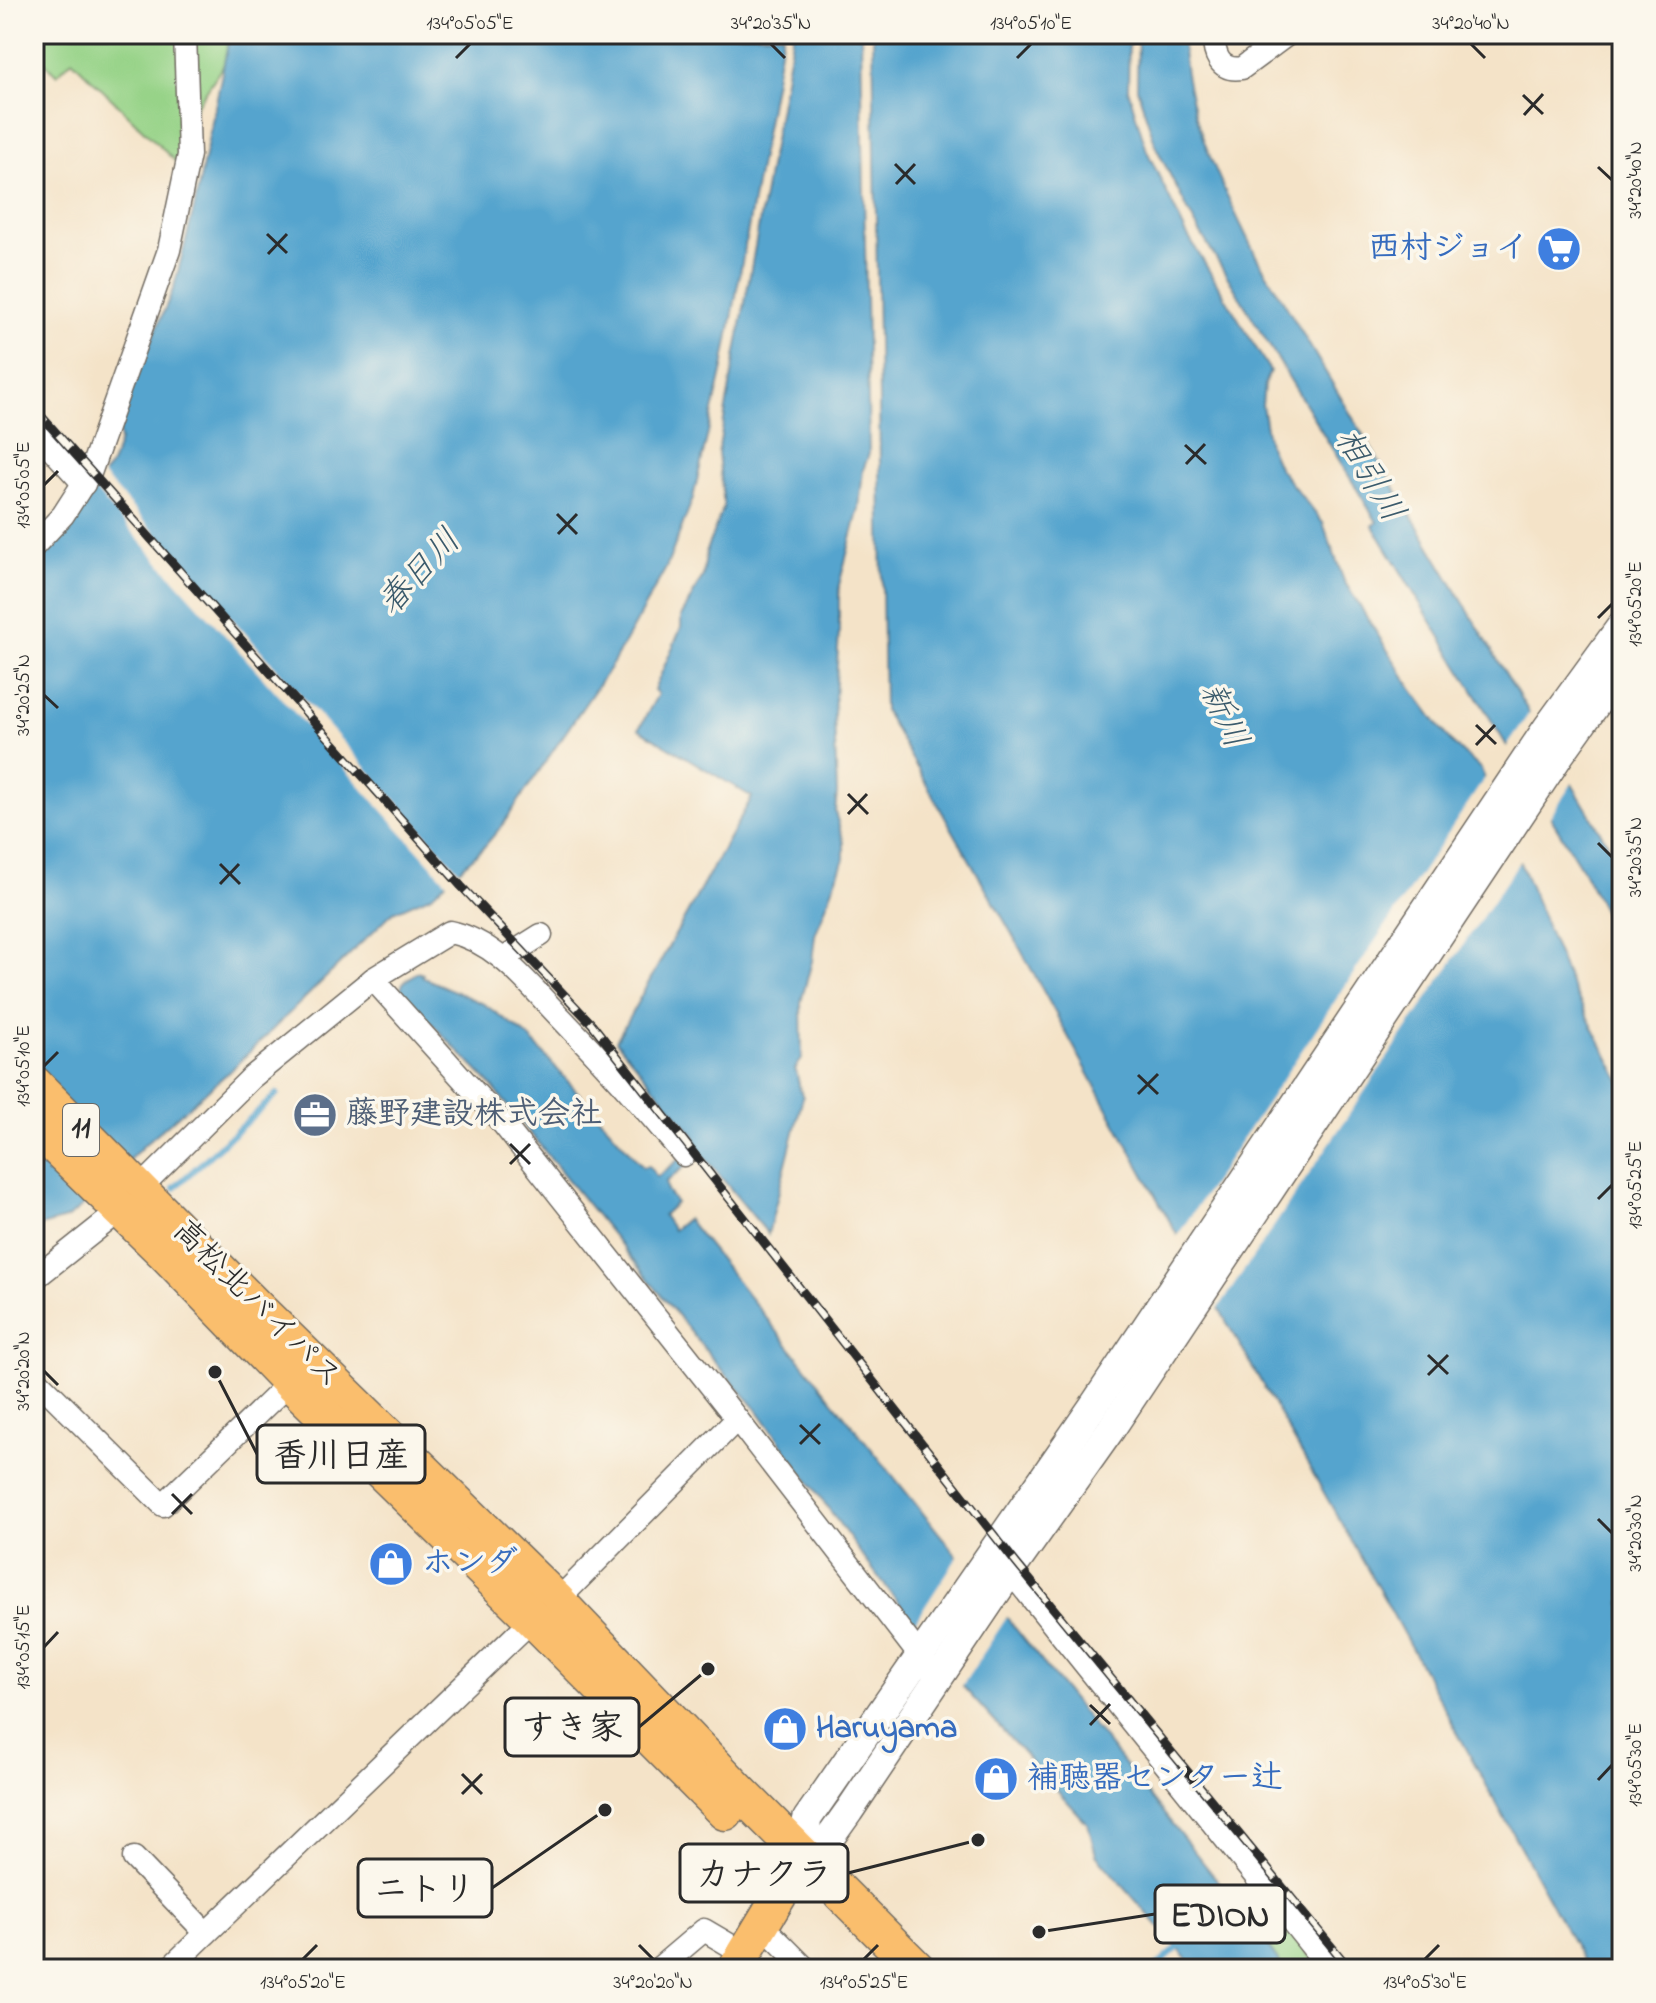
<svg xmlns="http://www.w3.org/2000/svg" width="1656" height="2003" viewBox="0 0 1656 2003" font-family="'Indie Flower','Klee One',sans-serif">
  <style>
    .green { fill: #97d388; stroke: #617f5a; stroke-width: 2 }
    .water { fill: #54a4ce; stroke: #40687c; stroke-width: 2 }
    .pier { fill: #f4e3c8 }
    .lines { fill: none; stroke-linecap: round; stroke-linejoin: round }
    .stream { stroke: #54a4ce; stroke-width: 6 }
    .minor-casing { stroke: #716b62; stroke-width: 25 }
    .tertiary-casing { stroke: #716b62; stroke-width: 31 }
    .primary-casing { stroke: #716b62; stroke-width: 37 }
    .trunk-casing { stroke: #716b62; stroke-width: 39 }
    .minor { stroke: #fff; stroke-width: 22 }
    .tertiary { stroke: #fff; stroke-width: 28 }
    .primary { stroke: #fabe6d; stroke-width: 34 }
    .trunk { stroke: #fabe6d; stroke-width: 36 }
    .rail-casing { stroke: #2b2b2b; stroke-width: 9 }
    .rail { stroke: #fbf7ec; stroke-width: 6; stroke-dasharray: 18; stroke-linecap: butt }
    .ticks { fill: none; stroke: #2b2b2b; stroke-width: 3 }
    .labels { text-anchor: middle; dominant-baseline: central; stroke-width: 7; stroke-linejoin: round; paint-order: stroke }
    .shield { fill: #fbf7ec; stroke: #696865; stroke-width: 2 }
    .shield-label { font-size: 30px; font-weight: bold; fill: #2b2b2b }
    .shop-label { font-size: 32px; font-weight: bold; fill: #366cbe; stroke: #fbf7ec; text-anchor: start }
    .service-label { font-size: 32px; font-weight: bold; fill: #4e5e75; stroke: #fbf7ec; text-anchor: start }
    .street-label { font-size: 32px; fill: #2b2b2b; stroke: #fbf7ec }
    .water-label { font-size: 34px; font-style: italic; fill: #3b5b6c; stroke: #fbf7ec }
    .leader { fill: none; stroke: #2b2b2b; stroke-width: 3 }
    .callout-dot { fill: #2b2b2b; stroke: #fbf7ec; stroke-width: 3 }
    .callout { fill: #fbf7ec; stroke: #2b2b2b; stroke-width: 3 }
    .callout-label { font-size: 34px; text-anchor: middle; font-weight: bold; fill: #2b2b2b }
    .neatline { fill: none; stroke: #2b2b2b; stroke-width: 3 }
    .ticks-label { font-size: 20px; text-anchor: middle; fill: #2b2b2b }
  </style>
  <rect width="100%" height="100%" fill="#fbf7ec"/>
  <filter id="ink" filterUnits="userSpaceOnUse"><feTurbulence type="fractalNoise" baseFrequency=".0125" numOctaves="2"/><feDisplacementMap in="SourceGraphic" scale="16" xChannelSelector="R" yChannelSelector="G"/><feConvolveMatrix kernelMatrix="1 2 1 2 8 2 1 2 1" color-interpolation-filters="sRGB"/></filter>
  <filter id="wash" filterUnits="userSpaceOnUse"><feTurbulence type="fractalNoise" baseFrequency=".006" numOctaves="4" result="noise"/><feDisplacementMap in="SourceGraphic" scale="32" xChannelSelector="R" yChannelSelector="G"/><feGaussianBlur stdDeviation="1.8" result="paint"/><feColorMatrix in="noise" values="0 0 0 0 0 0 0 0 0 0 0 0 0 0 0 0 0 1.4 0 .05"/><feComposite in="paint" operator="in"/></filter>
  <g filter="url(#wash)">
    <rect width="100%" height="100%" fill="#f4e3c8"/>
    <g class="green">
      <polygon points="34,34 230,34 224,64 195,108 181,167 72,60 57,75 34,52"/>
      <polygon points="1261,1895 1320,1969 1284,1969 1242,1911"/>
    </g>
    <g class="water">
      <polygon points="230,34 783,34 723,368 693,498 666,568 613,663 501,827 483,848 432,895 393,912 230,1071 145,1144 83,1206 66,1219 34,1228 34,552 110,467 120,441 117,423 174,287 194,209"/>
      <path d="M793,34h68l8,420 -6,16 -4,38 -20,77v47l-5,83 3,78 -2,19 9,31v16l-29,76 -3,26 -11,41 1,57 -7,10c4,9 3,19 8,28l-35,137 -67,-81 -35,29 1,9 9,12 -13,12 10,15 14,-11 555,692 42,58h-88l-100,-114 -8,-31 -122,-134 -102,-132 -108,-150 -36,-40 -228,-282 -92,-95 3,-8 14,-11 6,2 -1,3 62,27 45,33 114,130 6,-1 8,11 40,-32 -2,-9 -79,-95 136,-244 -113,-68 19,-35 -4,-4 27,-62v-11l22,-41 4,-28 17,-42 -6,-53z"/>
      <polygon points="873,34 1129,34 1128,89 1147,151 1185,231 1270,371 1264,385 1262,405 1269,446 1278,467 1323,523 1344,581 1412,689 1450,741 1481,769 1570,983 1622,1084 1622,1969 1587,1969 1385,1600 1175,1231 1012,934 884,710"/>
      <path d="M1138,34h44c3,83 38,147 73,220l367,614v78l-40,-77 -209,-343 4,-4 -183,-300 -37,-73 -20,-61z"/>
    </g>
    <g class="pier">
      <polygon points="101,473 462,874 450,886 90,485"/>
      <polygon points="1532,709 1573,782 1548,820 1505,749"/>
      <polygon points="1487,775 1522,858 1216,1312 1175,1239"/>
      <polygon points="960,1553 1009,1614 960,1689 912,1626"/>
    </g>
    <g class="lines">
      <g class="stream">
        <polyline points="174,1188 277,1094"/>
        <polyline points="1154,1969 1181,1945"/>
      </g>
    </g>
  </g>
  <g filter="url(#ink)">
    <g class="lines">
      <g class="minor-casing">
        <g id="minor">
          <path d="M1214,34c-1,19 5,38 28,34l46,-34"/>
          <polyline points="34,429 84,484"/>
          <polyline points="34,546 63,515 90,473 169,250 189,155 185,34"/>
          <polyline points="503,959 541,935"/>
          <polyline points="373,979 504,1125 737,1419 930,1669"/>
          <path d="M34,1279l73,-58 144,-143 122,-99 77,-47c46,9 79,53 110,85 44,45 84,90 124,138"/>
          <polyline points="34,1377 163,1505 290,1382"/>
          <polyline points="1002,1561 1330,1969"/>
          <polyline points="557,1601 737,1419"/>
          <polyline points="134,1858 206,1933"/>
          <polyline points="762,1925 806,1969"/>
          <polyline points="169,1969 533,1619"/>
          <polyline points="658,1969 704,1930 745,1954"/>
        </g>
      </g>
      <g class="tertiary-casing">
        <g id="tertiary">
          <polyline points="804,1855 807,1819 1094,1405 1547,728 1622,625"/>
          <polyline points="804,1855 829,1839 849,1811 1016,1563 1111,1429 1561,753 1622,668"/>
        </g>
      </g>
      <g class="primary-casing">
        <polyline id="primary" points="735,1969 804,1855"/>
      </g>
      <g class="trunk-casing">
        <g id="trunk">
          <polyline points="34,1084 260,1311 557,1601 740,1792 917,1969"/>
          <polyline points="34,1125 163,1251 290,1382 533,1619 725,1812"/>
        </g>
      </g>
      <use href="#minor" class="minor"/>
      <use href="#tertiary" class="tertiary"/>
      <use href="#primary" class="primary"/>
      <use href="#trunk" class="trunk"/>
      <g class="rail-casing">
        <polyline id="rail" points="34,408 461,886 592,1024 1016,1563 1350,1969"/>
      </g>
      <use href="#rail" class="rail"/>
    </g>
  </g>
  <path class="ticks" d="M771,44l14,14M1471,44l14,14M456,58l14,-14M1017,58l14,-14M1523,95l20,19M1524,115l19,-21M895,164l20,20M1598,167l14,13M896,184l19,-20M267,234l20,19M268,254l19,-20M1185,445l21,19M1186,464l19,-20M44,485l14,-14M557,514l20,20M558,534l19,-20M1598,618l14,-14M44,695l14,13M1476,725l20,19M1476,745l19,-20M848,794l20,20M848,814l19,-20M1598,843l14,14M220,864l20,20M220,884l19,-20M44,1066l14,-14M1138,1075l20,19M1138,1094l20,-20M510,1144l20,20M510,1164l20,-20M1598,1199l14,-14M1428,1355l20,19M44,1371l14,14M1428,1375l20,-20M800,1425l20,19M800,1444l20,-20M172,1494l20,20M172,1514l20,-20M1598,1519l14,14M44,1647l14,-15M1090,1705l20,19M1090,1725l20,-21M462,1774l20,20M1598,1780l14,-15M462,1794l20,-20M639,1945l14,14M303,1959l14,-14M864,1959l14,-14M1425,1959l14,-14"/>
  <defs>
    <g id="supermarket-disc" transform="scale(2.3)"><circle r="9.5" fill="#3f7fe0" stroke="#fbf7ec"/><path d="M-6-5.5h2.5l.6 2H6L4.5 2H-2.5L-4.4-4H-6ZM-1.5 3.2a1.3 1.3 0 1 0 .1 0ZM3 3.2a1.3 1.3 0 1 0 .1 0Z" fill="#fff"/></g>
    <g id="office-disc" transform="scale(2.3)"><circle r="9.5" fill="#5c6f8a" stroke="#fbf7ec"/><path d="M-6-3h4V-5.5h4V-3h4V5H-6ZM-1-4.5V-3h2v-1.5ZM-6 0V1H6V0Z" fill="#fff"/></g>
    <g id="shop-disc" transform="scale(2.3)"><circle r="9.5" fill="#3f7fe0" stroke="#fbf7ec"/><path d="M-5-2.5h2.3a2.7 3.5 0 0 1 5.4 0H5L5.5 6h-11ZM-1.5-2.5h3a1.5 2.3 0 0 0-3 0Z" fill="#fff"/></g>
  </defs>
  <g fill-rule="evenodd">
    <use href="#supermarket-disc" x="1559" y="249"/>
    <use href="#office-disc" x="315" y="1115"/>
    <use href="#shop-disc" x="391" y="1564"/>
    <use href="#shop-disc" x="785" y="1729"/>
    <use href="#shop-disc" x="996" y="1779"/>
  </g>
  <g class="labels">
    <rect class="shield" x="63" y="1104" width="36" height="52" rx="6"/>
    <g class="shield-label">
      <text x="81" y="1130">11</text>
    </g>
    <g class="shop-label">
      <text x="1528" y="249" text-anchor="end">西村ジョイ</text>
      <text x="422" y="1564">ホンダ</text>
      <text x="816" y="1729">Haruyama</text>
      <text x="1027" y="1779">補聴器センター辻</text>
    </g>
    <g class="service-label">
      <text x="346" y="1115">藤野建設株式会社</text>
    </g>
    <g class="street-label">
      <text transform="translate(256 1305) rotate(45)">高松北バイパス</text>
    </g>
    <g class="water-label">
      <text transform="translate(1368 476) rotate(59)">相引川</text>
      <text transform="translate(421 573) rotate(-47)">春日川</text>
      <text transform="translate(1222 716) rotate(65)">新川</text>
    </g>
  </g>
  <path class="leader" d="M215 1372L257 1454M708 1669L639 1727M978 1840L848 1873M605 1810L492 1888M1039 1932L1155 1914"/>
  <g class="callout-dot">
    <circle cx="215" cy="1372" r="8"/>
    <circle cx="708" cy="1669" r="8"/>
    <circle cx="978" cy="1840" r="8"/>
    <circle cx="605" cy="1810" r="8"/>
    <circle cx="1039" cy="1932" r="8"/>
  </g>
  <g class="callout">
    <rect x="257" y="1425" width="168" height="58" rx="8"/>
    <rect x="505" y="1698" width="134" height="58" rx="8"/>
    <rect x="680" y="1844" width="168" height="58" rx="8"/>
    <rect x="358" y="1859" width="134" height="58" rx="8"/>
    <rect x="1155" y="1885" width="130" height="58" rx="8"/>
  </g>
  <g class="callout-label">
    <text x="341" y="1466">香川日産</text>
    <text x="572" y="1738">すき家</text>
    <text x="764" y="1885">カナクラ</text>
    <text x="425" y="1899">ニトリ</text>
    <text x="1220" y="1926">EDION</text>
  </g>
  <rect width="1656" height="2003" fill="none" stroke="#fbf7ec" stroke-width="88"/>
  <rect x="44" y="44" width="1568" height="1915" class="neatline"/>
  <g class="ticks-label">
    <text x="470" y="29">134°05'05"E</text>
    <text x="771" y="29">34°20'35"N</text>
    <text x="1031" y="29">134°05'10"E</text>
    <text x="1471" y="29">34°20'40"N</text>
    <text transform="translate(1634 180) rotate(-90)" y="7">34°20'40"N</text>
    <text transform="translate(22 485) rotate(-90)" y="7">134°05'05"E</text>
    <text transform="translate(1634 604) rotate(-90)" y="7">134°05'20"E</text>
    <text transform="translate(22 695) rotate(-90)" y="7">34°20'25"N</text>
    <text transform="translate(1634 857) rotate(-90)" y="7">34°20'35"N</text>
    <text transform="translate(22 1066) rotate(-90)" y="7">134°05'10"E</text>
    <text transform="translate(1634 1185) rotate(-90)" y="7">134°05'25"E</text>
    <text transform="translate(22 1371) rotate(-90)" y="7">34°20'20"N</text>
    <text transform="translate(1634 1533) rotate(-90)" y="7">34°20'30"N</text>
    <text transform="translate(22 1647) rotate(-90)" y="7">134°05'15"E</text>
    <text transform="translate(1634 1765) rotate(-90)" y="7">134°05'30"E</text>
    <text x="303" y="1988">134°05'20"E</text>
    <text x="653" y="1988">34°20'20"N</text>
    <text x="864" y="1988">134°05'25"E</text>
    <text x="1425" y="1988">134°05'30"E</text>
  </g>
</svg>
